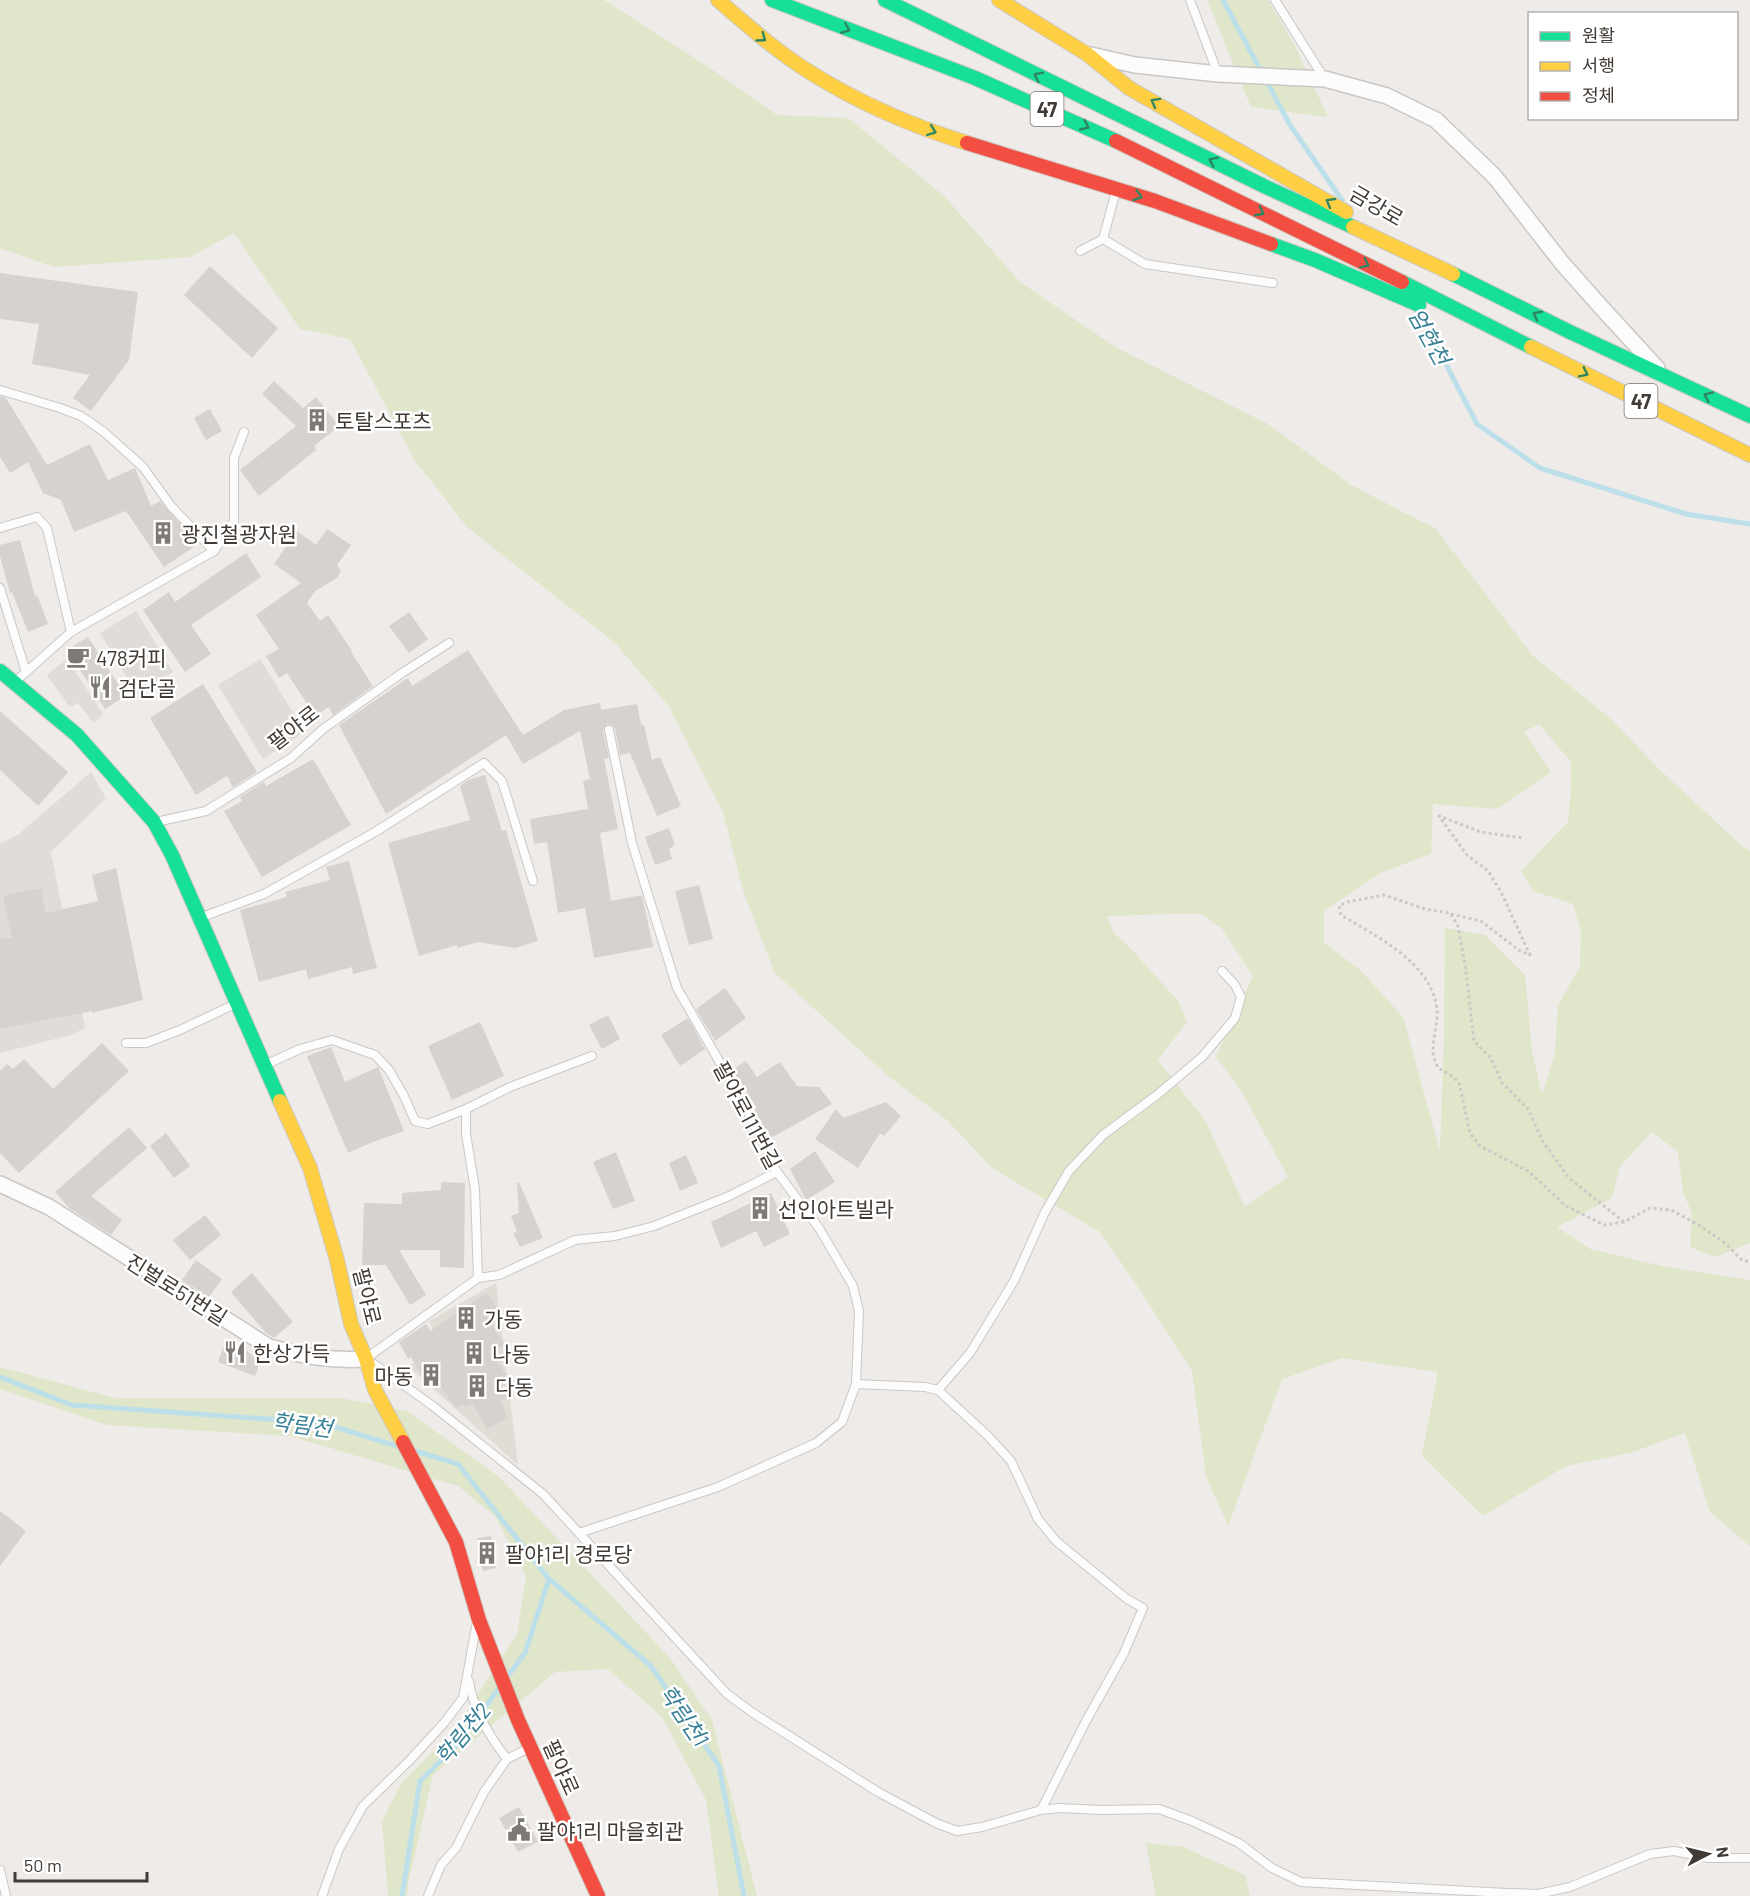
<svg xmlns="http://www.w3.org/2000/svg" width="1750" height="1896" viewBox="0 0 1750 1896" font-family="Barlow,'Noto Sans KR',sans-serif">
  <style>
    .residential { fill: #e1dcd5 }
    .industrial { fill: #e1dcd9 }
    .green { fill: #e0e6ca; fill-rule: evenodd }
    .parking { fill: #dfdcd9 }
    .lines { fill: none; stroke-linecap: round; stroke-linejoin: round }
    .stream { stroke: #bcdfe9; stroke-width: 5 }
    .building { fill: #d6d2cf }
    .lane-casing { stroke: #cac7c4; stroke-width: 10 }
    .street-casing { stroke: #cac7c4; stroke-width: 18 }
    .fast-casing { stroke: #cec8c1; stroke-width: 16 }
    .slow-casing { stroke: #cec8c1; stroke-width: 16 }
    .jam-casing { stroke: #cec8c1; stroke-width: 16 }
    .path { stroke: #ccc9c6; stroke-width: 3; stroke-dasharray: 3 3; stroke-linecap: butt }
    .lane { stroke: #fcfcfc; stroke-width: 8 }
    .street { stroke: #fcfcfc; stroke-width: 15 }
    .fast { stroke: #16e098; stroke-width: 14 }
    .slow { stroke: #ffcf43; stroke-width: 14 }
    .jam { stroke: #f24e42; stroke-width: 14 }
    .oneway { stroke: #2e8562 }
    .labels { text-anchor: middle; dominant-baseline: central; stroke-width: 5; stroke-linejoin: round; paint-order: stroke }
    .shield { fill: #fff; stroke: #7b7672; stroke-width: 1.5 }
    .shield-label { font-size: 20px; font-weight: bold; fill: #423b35 }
    .street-label { font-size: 21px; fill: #423b35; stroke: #fff }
    .poi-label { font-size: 21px; fill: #423b35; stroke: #fff; text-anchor: start }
    .water-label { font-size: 22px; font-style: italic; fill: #357f95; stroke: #fff }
  </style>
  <rect width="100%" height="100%" fill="#eeebe8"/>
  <polygon class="residential" points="496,1283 518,1465 408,1366 441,1346 429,1321"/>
  <polygon class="industrial" points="91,772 106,798 51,852 85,1028 71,1035 0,1053 0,844 19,834"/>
  <g class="green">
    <path d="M0,0h604l103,66 70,49 71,3 96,78 76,86 97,66 151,76 83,61 85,44 96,126 79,64 49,51 83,77 7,4v392l-35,14 -25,-10 2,-34 -9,-21 -5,-40 -26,-20 -32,34 -8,32 -55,29 33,22 76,18 84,13v266l-40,-34 -25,-79 -55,20 -64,13 -83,50 -61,-60 16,-84 -96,-14 -60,21 -54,147 -22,-50 -14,-105 -52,-81 -40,-58 -108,-64 -45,-48 -60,-45 -112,-102 -31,-79 -21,-82 -55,-107 -53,-62 -148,-116 -53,-68 -64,-120 -50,-10 -66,-96 -44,24 -136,10 -54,-19zM1539,724l32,38v27l-3,33 -47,49 12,20 40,13 8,27 -1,36 -22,38 -3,48 -13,42 -10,-44 -7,-76 -40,-40 -40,-7 -1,110 -4,113 -37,-134 -43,-47 -36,-27v-32l56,-38 51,-19 2,-50 64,5 54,-37 -27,-40zM1169,914h33l20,15 31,47 -37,81 25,33 47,87 -43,30 -39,-85 -48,-62 29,-38 -9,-21 -46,-51 -18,-17 -7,-17z"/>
    <polygon points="1207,0 1268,0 1294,44 1328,117 1251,107"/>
    <polygon points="0,1367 115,1398 341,1398 407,1411 498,1476 670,1658 712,1720 757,1896 719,1896 706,1800 662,1717 608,1669 555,1672 433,1775 408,1884 407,1896 388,1896 382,1821 401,1784 457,1727 517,1634 526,1577 496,1517 458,1486 290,1436 107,1425 0,1389"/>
    <polygon points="1146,1843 1183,1847 1245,1875 1250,1896 1156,1896"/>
  </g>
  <g class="parking">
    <polygon points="136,611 173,672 137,694 100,633"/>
    <polygon points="67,659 103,714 94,723 78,703 70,707 47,675"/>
    <polygon points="260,659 305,732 263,759 218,685"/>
  </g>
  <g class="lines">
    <g class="stream">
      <polyline points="1223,0 1290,125 1342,200"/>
      <polyline points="1416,310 1424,322 1477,424 1540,468 1686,514 1750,524"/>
      <polyline points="0,1377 72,1405 322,1423 397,1446"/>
      <polyline points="415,1451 458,1464 549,1579 651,1666 719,1766 744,1896"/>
      <polyline points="508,1676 525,1653 549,1579"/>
      <polyline points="402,1896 420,1781 460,1742 499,1688"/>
    </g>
  </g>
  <g class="building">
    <polygon points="210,266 278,328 252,358 184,295"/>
    <polygon points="0,273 138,292 129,360 91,411 73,398 90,375 32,364 39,324 0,319"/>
    <polygon points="274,381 303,408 316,397 339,426 314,446 316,450 259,496 240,470 296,426 262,394"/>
    <polygon points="0,396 6,398 47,465 90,444 108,480 135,468 151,506 160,501 181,525 195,546 164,567 126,511 74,532 61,500 43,493 28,462 10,473 0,457"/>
    <polygon points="210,409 222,431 206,440 194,418"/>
    <polygon points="327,529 351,545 337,565 341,571 337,578 315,591 307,603 320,621 328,615 352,651 351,652 373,686 333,715 329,707 315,716 287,673 279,678 266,656 279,649 256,615 301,583 274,564 297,531 316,545"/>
    <polygon points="20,540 35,596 37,595 48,624 28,632 12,592 10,593 0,556 0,545"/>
    <polygon points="246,553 261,577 191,625 211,654 185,672 143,610 169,592 175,602"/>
    <polygon points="409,612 428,639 409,653 389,626"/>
    <polygon points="88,637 126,696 105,709 67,650"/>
    <polygon points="468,650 523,735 564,710 600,703 601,710 637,704 641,725 644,725 652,760 660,757 681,806 657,816 630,753 620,755 615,728 611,725 607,724 603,731 609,758 604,759 618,829 600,833 611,901 642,895 653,947 594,958 585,908 558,913 547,842 534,844 530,819 588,809 583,781 590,779 580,731 523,764 506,735 386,814 339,725 408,678 412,686"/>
    <polygon points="203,684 257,772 233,787 227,776 196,795 150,718"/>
    <polygon points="0,711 68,772 38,806 0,770"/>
    <polygon points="313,759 351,825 262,877 224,811 242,801 240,797 264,782 266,786"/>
    <polygon points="485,775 502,831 506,830 538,941 515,948 478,942 457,948 457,945 419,956 388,843 470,820 460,786 468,780"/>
    <polygon points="669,828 675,845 669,849 672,859 655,865 645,837"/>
    <polygon points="349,861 377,968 353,974 352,967 308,979 306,969 259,982 240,910 287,897 285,892 330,880 326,867"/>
    <polygon points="116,868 143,1000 92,1013 92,1011 0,1029 0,939 12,938 3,896 41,888 46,913 98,901 92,875"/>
    <polygon points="699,885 713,939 689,945 675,891"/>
    <polygon points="725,988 746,1018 715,1041 696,1009"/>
    <polygon points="608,1015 620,1039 602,1049 589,1025"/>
    <polygon points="688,1018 705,1049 680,1066 661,1035"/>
    <polygon points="480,1022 504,1076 452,1100 428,1046"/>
    <polygon points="102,1043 129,1071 19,1173 0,1153 0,1071 7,1064 13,1069 24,1059 53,1089"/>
    <polygon points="331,1047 345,1082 378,1067 404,1131 370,1143 348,1153 307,1056"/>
    <polygon points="746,1061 757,1077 780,1062 797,1086 819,1087 832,1104 771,1138 754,1110 757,1108 732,1070"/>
    <polygon points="886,1102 901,1116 884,1136 880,1133 858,1168 815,1139 836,1109 843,1118"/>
    <polygon points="129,1127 147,1148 91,1196 122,1220 111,1235 69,1208 55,1192"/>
    <polygon points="166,1133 190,1166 174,1178 150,1146"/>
    <polygon points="815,1151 835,1182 806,1200 790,1169"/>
    <polygon points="616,1152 635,1201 613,1209 593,1162"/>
    <polygon points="686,1155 698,1183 680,1191 669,1163"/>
    <polygon points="441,1182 465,1183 464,1268 440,1267 440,1250 399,1250 426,1295 410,1305 386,1265 362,1265 364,1203 402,1204 402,1193 441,1190"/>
    <polygon points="519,1182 543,1238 520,1247 513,1233 517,1232 511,1216 519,1213 517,1183"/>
    <polygon points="771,1193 790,1234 764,1247 756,1231 721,1248 711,1222"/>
    <polygon points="205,1215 221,1235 190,1260 173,1240"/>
    <polygon points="196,1260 222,1279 209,1297 182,1280"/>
    <polygon points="252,1273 293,1322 274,1338 266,1333 231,1292"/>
    <polygon points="487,1293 497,1309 487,1316 505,1344 492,1353 508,1378 500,1383 507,1397 501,1401 508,1418 487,1429 472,1403 466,1407 463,1404 456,1408 440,1386 438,1388 435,1384 432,1386 427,1379 424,1380 411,1357 408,1359 399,1342 426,1324 430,1331"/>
    <polygon points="226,1340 240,1345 260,1362 255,1376 218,1362"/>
    <polygon points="0,1511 26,1531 0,1566"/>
    <polygon points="491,1536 496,1568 483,1571 477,1538"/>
    <polygon points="519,1807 538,1842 518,1852 499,1818"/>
  </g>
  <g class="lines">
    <g class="lane-casing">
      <g id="lane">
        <polyline points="1190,0 1218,74"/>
        <polyline points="1275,0 1324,78"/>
        <polyline points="1116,191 1103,239 1145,264 1273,283"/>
        <polyline points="1080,251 1103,239"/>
        <polyline points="0,390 60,408 81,416 104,432 143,467 171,506 214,551"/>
        <polyline points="0,528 37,517 47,528 71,632"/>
        <polyline points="0,588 26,672"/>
        <polyline points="16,681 71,632 214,551 234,521 234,458 244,432"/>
        <polyline points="156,822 206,811 291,758 323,729 402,673 449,643"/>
        <polyline points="202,917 264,894 375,832 484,763 502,781 533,881"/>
        <polyline points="126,1043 146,1043 180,1030 235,1004"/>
        <polyline points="267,1064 300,1049 332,1040 375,1055 389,1070 404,1096 415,1121 428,1124 466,1109"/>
        <polyline points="478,1278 475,1189 466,1134 466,1109 510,1087 592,1056"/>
        <polyline points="368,1357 478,1278 499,1275 575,1240 615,1236 654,1226 727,1197 777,1172"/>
        <polyline points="374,1364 433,1406 543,1494 727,1694 753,1713 878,1792 936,1823 957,1831 982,1827 1041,1810 1059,1808 1101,1810 1159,1809 1192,1821 1239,1843 1272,1868 1301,1882 1507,1893 1538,1894 1570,1887 1650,1854 1674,1851 1708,1858 1750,1858"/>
        <polyline points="856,1384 925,1387 938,1390 988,1436 1011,1461 1038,1519 1056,1541 1127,1599 1143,1608 1124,1653 1086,1721 1041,1810"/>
        <polyline points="938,1390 970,1353 1014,1281 1045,1212 1069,1171 1103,1135 1157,1095 1202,1057 1235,1018 1241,997 1235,985 1222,971"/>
        <polyline points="579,1533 718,1487 816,1443 842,1422 856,1384 859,1311 853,1286 819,1228 777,1172 745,1106 677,988 632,843 609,730"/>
        <path d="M469,1681c4,28 21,56 38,78"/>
        <polyline points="0,1870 6,1896"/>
        <polyline points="322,1896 339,1849 363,1806 410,1760 444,1723 463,1698 476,1627"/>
        <polyline points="428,1896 441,1865 456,1848 484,1792 507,1759 529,1748"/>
      </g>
    </g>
    <g class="street-casing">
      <g id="street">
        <polyline points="1091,55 1135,65 1218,74 1325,79 1387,96 1436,120 1495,177 1562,263 1601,307 1657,368"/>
        <path d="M0,1184l49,23 220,140c36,9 59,14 97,12"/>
      </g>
    </g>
    <g class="fast-casing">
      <g id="fast">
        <polyline points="772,0 975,78 1116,141"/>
        <polyline points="885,0 1266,187 1353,227"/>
        <polyline points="1271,244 1315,260 1419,305"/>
        <polyline points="1453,274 1570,332 1750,416"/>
        <polyline points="1402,282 1531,347"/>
        <polyline points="0,671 77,735 154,822 172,855 280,1101"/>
      </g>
    </g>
    <g class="slow-casing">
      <g id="slow">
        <path d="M718,0c29,25 58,51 90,71 49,31 104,55 159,72"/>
        <polyline points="999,0 1087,54 1129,88 1346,212"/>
        <polyline points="1353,227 1453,274"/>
        <polyline points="1531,347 1750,455"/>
        <polyline points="280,1101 310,1168 337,1260 351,1324 366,1359 375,1390 403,1442"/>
      </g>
    </g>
    <g class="jam-casing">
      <g id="jam">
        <polyline points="1116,141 1402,282"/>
        <polyline points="967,143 1155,201 1271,244"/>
        <polyline points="403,1442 456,1542 479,1620 518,1720 598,1896"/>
      </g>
    </g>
    <g class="path">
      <polyline points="1451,914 1481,921 1520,951 1530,955 1501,892 1488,871 1467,855 1439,816 1481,832 1523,838"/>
      <path d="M1624,1222l-55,-44 -26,-36 -15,-33 -26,-26 -11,-25 -17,-17 -9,-77 -7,-38 -8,-13 -25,-4 -41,-14 -37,7 -8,4 2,9c36,22 90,47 96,94 1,14 -4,28 -4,42 0,6 3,12 5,17l11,6 10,8 11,51 10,13 48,25 38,35 38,19 20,-3 26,-14 21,2 28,15 27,19 16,16 8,2"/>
    </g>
    <use href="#lane" class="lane"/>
    <use href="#street" class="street"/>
    <use href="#fast" class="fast"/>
    <use href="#slow" class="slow"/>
    <use href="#jam" class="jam"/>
  </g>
  <defs><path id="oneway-chevron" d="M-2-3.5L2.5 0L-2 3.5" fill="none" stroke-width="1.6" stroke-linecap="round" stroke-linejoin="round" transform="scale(1.5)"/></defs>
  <g class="oneway">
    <use href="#oneway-chevron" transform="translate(846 29) rotate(22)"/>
    <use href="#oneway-chevron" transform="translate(762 38) rotate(36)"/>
    <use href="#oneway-chevron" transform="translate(1038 76) rotate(-154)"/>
    <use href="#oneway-chevron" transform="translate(1155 102) rotate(-151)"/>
    <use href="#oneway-chevron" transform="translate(1085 126) rotate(25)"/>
    <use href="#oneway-chevron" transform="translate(932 131) rotate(21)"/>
    <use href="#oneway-chevron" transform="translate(1213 161) rotate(-154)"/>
    <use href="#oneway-chevron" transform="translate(1138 196) rotate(17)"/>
    <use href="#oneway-chevron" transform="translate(1330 202) rotate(-150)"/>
    <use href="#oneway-chevron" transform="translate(1260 212) rotate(27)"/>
    <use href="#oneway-chevron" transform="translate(1365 264) rotate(27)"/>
    <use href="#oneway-chevron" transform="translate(1537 315) rotate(-153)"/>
    <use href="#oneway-chevron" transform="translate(1584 373) rotate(26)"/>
    <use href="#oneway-chevron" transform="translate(1708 396) rotate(-155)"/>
  </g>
  <defs>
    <g id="building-bare" transform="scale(1.8)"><path d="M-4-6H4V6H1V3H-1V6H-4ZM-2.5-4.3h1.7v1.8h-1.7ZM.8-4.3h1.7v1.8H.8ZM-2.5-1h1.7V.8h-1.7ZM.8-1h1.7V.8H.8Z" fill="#7e7974" stroke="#fff" stroke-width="2.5" paint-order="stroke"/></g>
    <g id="cafe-bare" transform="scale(1.8)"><path d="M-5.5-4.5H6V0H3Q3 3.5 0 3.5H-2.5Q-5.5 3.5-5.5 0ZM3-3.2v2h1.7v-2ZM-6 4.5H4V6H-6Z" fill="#7e7974" stroke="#fff" stroke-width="2.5" paint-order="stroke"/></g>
    <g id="restaurant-bare" transform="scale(1.8)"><path d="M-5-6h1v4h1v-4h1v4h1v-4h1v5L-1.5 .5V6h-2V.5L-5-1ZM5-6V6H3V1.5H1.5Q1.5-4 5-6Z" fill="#7e7974" stroke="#fff" stroke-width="2.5" paint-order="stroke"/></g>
    <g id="civic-bare" transform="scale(1.8)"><path d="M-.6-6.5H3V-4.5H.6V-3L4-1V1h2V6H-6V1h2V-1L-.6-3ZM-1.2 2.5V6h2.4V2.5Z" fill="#7e7974" stroke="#fff" stroke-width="2.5" paint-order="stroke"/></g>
  </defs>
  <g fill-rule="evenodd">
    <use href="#building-bare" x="317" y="420"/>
    <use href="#building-bare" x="163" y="533"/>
    <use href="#cafe-bare" x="78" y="657"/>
    <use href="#restaurant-bare" x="100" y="687"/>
    <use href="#building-bare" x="760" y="1208"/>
    <use href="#building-bare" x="466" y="1318"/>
    <use href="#restaurant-bare" x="235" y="1352"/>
    <use href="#building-bare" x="474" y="1353"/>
    <use href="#building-bare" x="431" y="1375"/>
    <use href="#building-bare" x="477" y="1386"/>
    <use href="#building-bare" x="487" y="1553"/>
    <use href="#civic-bare" x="519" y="1830"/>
  </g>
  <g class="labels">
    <g class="shield">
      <rect x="1030.5" y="92" width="33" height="34" rx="4.5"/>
      <rect x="1624.5" y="384" width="33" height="34" rx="4.5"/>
    </g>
    <g class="shield-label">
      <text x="1047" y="109">47</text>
      <text x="1641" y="401">47</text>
    </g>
    <g class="street-label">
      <text transform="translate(1377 205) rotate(30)">금강로</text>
      <text transform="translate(293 727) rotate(-38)">팔야로</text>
      <text transform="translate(748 1115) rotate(62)">팔야로111번길</text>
      <text transform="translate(177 1289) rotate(32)">진벌로51번길</text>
      <text transform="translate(368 1296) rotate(76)">팔야로</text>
      <text transform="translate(562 1767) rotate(66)">팔야로</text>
    </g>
    <g class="poi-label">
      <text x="335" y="420">토탈스포츠</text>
      <text x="181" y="533">광진철광자원</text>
      <text x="96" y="657">478커피</text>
      <text x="118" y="687">검단골</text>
      <text x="778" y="1208">선인아트빌라</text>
      <text x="484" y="1318">가동</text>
      <text x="253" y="1352">한상가득</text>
      <text x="492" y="1353">나동</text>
      <text x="413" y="1375" text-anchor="end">마동</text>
      <text x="495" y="1386">다동</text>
      <text x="505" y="1553">팔야1리 경로당</text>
      <text x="537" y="1830">팔야1리 마을회관</text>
    </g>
    <g class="water-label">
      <text transform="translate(1430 336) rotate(61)">엄현천</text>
      <text transform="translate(302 1424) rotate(8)">학림천</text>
      <text transform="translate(685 1715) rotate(56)">학림천1</text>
      <text transform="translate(462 1733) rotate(-50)">학림천2</text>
    </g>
  </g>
  <rect x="1528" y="12" width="210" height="108" fill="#ffffff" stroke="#b3b1ae" stroke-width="1.5"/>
  <rect x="1540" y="32" width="30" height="9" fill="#16e098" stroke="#b3b1ae" stroke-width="1.5"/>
  <text x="1582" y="42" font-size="18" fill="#423b35">원활</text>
  <rect x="1540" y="62" width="30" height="9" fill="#ffcf43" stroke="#b3b1ae" stroke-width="1.5"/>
  <text x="1582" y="72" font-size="18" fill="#423b35">서행</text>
  <rect x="1540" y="92" width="30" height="9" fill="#f24e42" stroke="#b3b1ae" stroke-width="1.5"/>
  <text x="1582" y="102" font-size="18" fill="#423b35">정체</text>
  <g transform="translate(1708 1854) rotate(83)" stroke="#ffffff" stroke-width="4.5" paint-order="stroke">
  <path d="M0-4.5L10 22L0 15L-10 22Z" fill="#423b35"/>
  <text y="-9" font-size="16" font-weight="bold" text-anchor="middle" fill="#423b35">N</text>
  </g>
  <path d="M15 1872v9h132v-9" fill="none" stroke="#423b35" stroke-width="3"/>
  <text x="24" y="1872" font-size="18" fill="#423b35" stroke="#ffffff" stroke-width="4.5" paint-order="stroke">50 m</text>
</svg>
